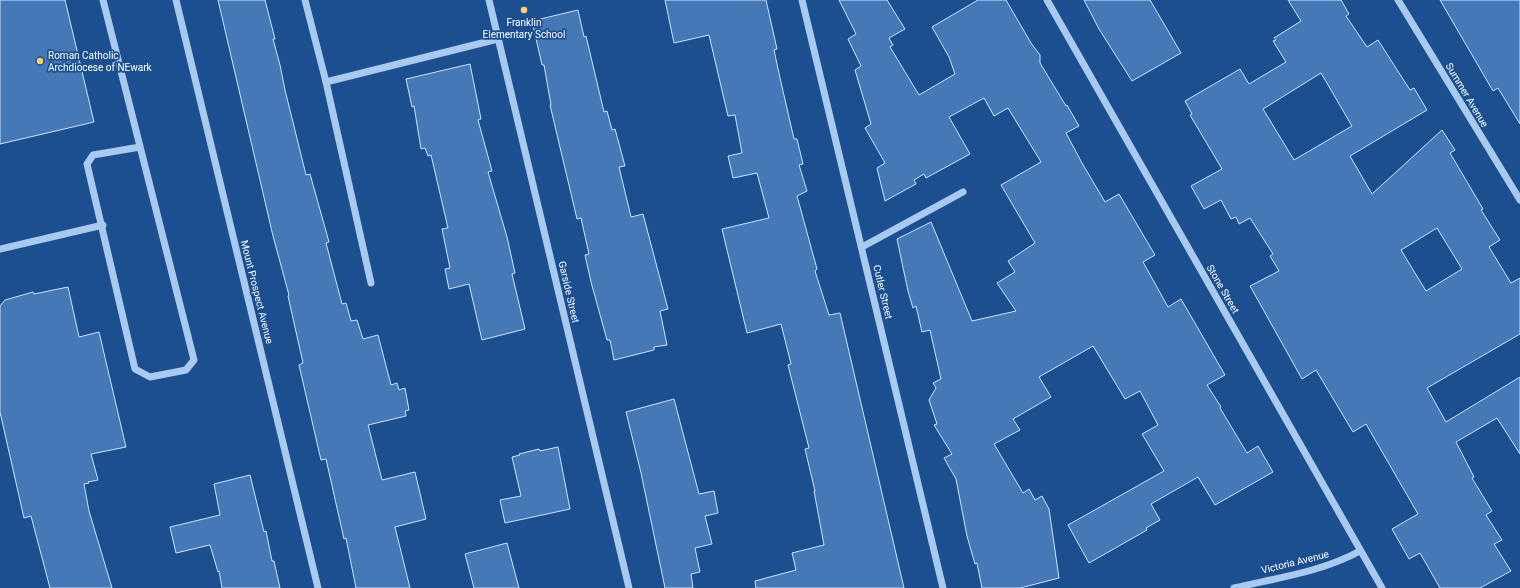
<svg xmlns="http://www.w3.org/2000/svg" width="1520" height="588" viewBox="0 0 1520 588" font-family="Roboto,sans-serif">
  <style>
    .building { fill: #4478b7; stroke: #cfe3fa; fill-rule: evenodd }
    .lines { fill: none; stroke-linecap: round; stroke-linejoin: round }
    .minor { stroke: #a9c9ee; stroke-width: 7 }
    .poi-dot { fill: #ffd166; stroke: #1b4f8f; stroke-width: 1.5 }
    .labels { text-anchor: middle; dominant-baseline: central; stroke-width: 3.5; stroke-linejoin: round; paint-order: stroke }
    .poi-label { font-size: 10px; fill: #fff; stroke: #1b4f8f }
    .street-label { font-size: 10px; fill: #fff; stroke: #1b4f8f }
  </style>
  <rect width="100%" height="100%" fill="#1b4f8f"/>
  <g class="building">
    <polygon points="0,0 65,0 94,122 0,144"/>
    <polygon points="218,0 265,0 275,39 273,39 280,65 285,90 306,175 310,174 329,242 326,243 342,304 346,303 351,321 357,320 363,339 378,335 391,385 397,383 399,390 405,388 409,410 405,411 406,416 368,425 382,480 415,472 426,519 395,527 410,588 356,588 346,538 344,539 326,459 321,460 299,365 303,363 288,296 289,295 273,236"/>
    <polygon points="665,0 766,0 777,49 774,50 780,78 794,139 797,139 803,164 799,165 807,191 797,196 817,269 815,271 829,315 840,313 904,588 756,588 755,581 796,570 792,553 824,545 814,491 815,491 805,449 809,448 788,365 791,364 781,324 747,333 722,229 769,218 757,173 733,178 728,156 742,153 735,115 728,116 709,35 674,43"/>
    <polygon points="839,0 887,0 905,29 889,38 893,45 890,47 919,95 955,74 949,57 932,27 978,0 1006,0 1031,43 1040,55 1040,63 1066,106 1067,105 1079,126 1066,133 1082,163 1105,202 1119,194 1155,255 1143,262 1168,307 1181,299 1225,375 1207,385 1221,407 1220,408 1247,453 1258,446 1273,472 1215,505 1198,477 1151,504 1160,520 1146,528 1147,530 1089,563 1068,525 1164,471 1142,434 1158,425 1140,391 1125,399 1093,346 1039,377 1051,397 1013,419 1020,430 994,444 1023,493 1029,489 1035,500 1042,496 1049,509 1059,578 1020,588 982,588 977,563 975,564 967,536 956,479 944,458 952,454 934,425 937,424 929,400 936,388 933,383 941,379 930,330 922,332 916,306 913,308 908,291 897,239 931,222 972,321 1016,311 997,283 1015,272 1008,261 1035,243 1001,185 1041,162 1008,108 994,116 984,98 949,117 970,154 926,178 924,174 914,180 916,184 885,201 877,168 885,163 865,128 871,124 855,70 861,66 848,39 856,34"/>
    <polygon points="1084,0 1150,0 1181,53 1132,81 1099,29"/>
    <path d="M1288,0h53l8,14 -3,2 21,31 11,-7 32,50 4,-2 13,22 -77,46 22,38 70,-64 13,20 -5,3 33,56 -2,1 19,30 -11,7 22,36 9,-5v56l-93,54 19,34 74,-45v77l-23,-36 -41,24 18,35 -2,1 20,33 -6,4 16,25 -8,4 17,27 -31,17h-40l-20,-35 -11,6 -17,-30 26,-15 -52,-90 -13,8 -37,-62 -14,9 -52,-93 29,-15 -9,-15 3,-2 -23,-36 -11,6 -3,-7 -5,2 -10,-19 -17,9 -13,-23 31,-17 -32,-54 2,-1 -7,-13 55,-32 9,15 37,-22 -13,-21 3,-1 -2,-2 27,-17zM1321,73l31,53 -58,34 -31,-51zM1437,228l25,41 -36,22 -25,-41z"/>
    <polygon points="1440,0 1520,0 1520,124 1498,88 1493,91"/>
    <polygon points="578,10 584,37 586,36 604,112 607,111 612,130 615,129 625,166 619,167 631,217 643,214 668,309 660,311 667,345 654,347 654,350 614,360 610,340 607,340 591,282 585,255 589,254 581,218 577,219 550,105 551,105 544,65 542,65 532,21"/>
    <polygon points="470,64 481,119 478,120 492,171 488,172 507,237 515,273 512,274 525,329 482,340 469,284 449,289 445,269 450,268 442,229 448,228 431,155 428,156 425,148 421,149 414,106 412,107 406,79"/>
    <polygon points="68,287 79,337 99,332 126,447 91,454 98,480 88,482 89,483 84,484 89,511 112,588 50,588 31,516 24,518 0,412 0,306 5,300 33,292 34,294"/>
    <polygon points="674,399 699,494 714,491 718,513 705,516 712,544 695,548 700,572 691,574 693,588 665,588 641,473 626,412"/>
    <polygon points="558,447 570,509 505,523 500,500 521,496 512,457 520,455 519,454 539,449 540,451"/>
    <polygon points="250,475 264,532 266,531 272,561 274,561 280,588 222,588 219,571 218,572 210,545 176,553 170,527 220,515 214,484"/>
    <polygon points="507,543 519,588 474,588 465,554"/>
  </g>
  <g class="lines">
    <g class="minor">
      <polyline points="103,0 194,360 186,370 150,377 135,369 87,164 93,155 140,147"/>
      <polyline points="176,0 318,588"/>
      <polyline points="305,0 326,82"/>
      <polyline points="489,0 629,588"/>
      <polyline points="802,0 943,588"/>
      <polyline points="1047,0 1382,588"/>
      <polyline points="1398,0 1520,200"/>
      <polyline points="862,247 963,192"/>
      <polyline points="0,249 103,225"/>
      <polyline points="371,283 326,82 498,39"/>
      <path d="M1234,588c42,-10 88,-16 126,-37"/>
    </g>
  </g>
  <g class="poi-dot">
    <circle cx="524" cy="10" r="4"/>
    <circle cx="40" cy="61" r="4"/>
  </g>
  <g class="labels">
    <g class="poi-label">
      <text x="524" y="22">Franklin<tspan x="524" dy="12">Elementary School</tspan></text>
      <text x="48" y="55" text-anchor="start">Roman Catholic<tspan x="48" dy="12">Archdiocese of NEwark</tspan></text>
    </g>
    <g class="street-label">
      <text transform="translate(1467 95) rotate(59)">Summer Avenue</text>
      <text transform="translate(1223 289) rotate(60)">Stone Street</text>
      <text transform="translate(257 292) rotate(76)">Mount Prospect Avenue</text>
      <text transform="translate(569 292) rotate(77)">Garside Street</text>
      <text transform="translate(883 292) rotate(77)">Cutler Street</text>
      <text transform="translate(1295 562) rotate(-14)">Victoria Avenue</text>
    </g>
  </g>
</svg>
